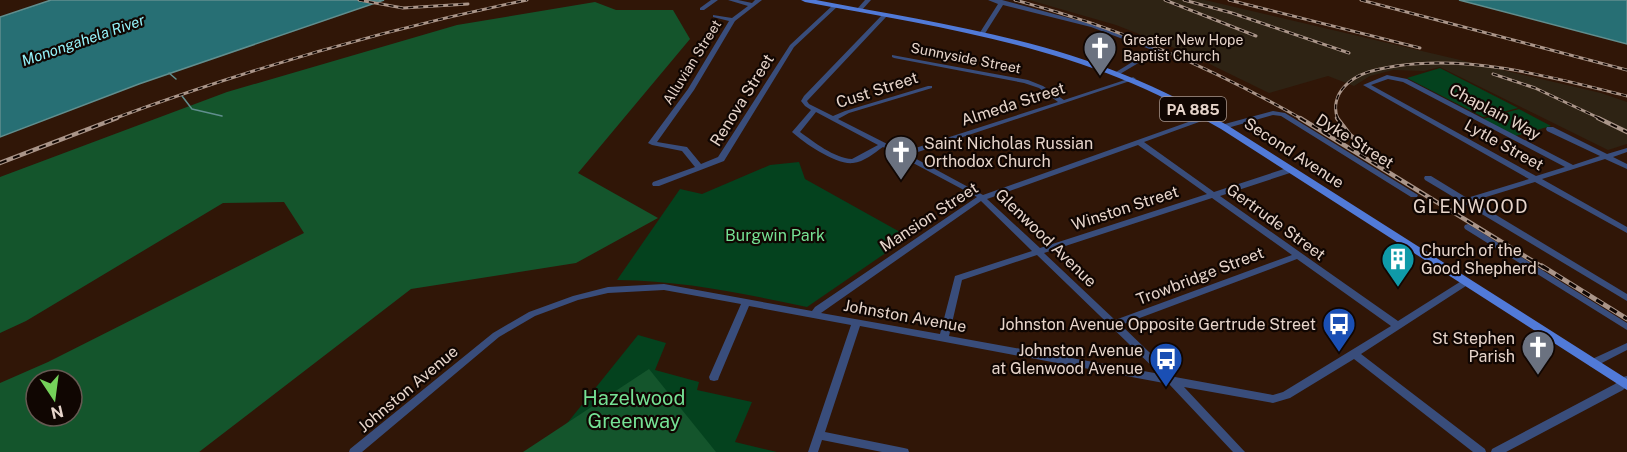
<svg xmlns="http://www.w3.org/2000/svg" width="1627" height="452" viewBox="0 0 1627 452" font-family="'Public Sans',sans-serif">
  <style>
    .industrial { fill: #2e2314 }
    .green { fill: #04421e }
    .forest { fill: #14552c; fill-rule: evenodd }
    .water { fill: #276f74; stroke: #618e8e; stroke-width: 1.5 }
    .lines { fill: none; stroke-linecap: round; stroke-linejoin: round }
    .stream { stroke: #618e8e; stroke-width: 1.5 }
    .minor { fill: #394d7b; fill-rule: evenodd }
    .major { fill: #517ad8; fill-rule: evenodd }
    .rail-far2-casing { stroke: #aa9589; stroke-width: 3 }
    .rail-far1-casing { stroke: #aa9589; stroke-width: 4.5 }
    .rail-casing { stroke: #aa9589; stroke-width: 5 }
    .rail-far2 { stroke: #100602; stroke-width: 1.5; stroke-dasharray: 5; stroke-linecap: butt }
    .rail-far1 { stroke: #100602; stroke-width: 2; stroke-dasharray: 7; stroke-linecap: butt }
    .rail { stroke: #100602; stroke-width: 3; stroke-dasharray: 8; stroke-linecap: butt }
    .labels { text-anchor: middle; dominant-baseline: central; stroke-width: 4.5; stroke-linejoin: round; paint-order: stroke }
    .far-poi-label { font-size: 14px; fill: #e7d5cb; stroke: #100602; text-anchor: start }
    .far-street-label { font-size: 14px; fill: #e7d5cb; stroke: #100602 }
    .far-water-label { font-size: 15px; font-style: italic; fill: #95f2f9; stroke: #100602 }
    .shield { fill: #100602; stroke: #a6978f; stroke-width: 1.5 }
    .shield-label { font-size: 15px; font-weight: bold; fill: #e7d5cb }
    .street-label { font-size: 16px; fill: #e7d5cb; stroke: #100602 }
    .poi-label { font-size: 16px; fill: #e7d5cb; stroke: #100602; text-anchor: end }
    .park-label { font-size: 16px; fill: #75e194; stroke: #100602 }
    .neighbourhood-label { font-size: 18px; letter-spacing: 1.5px; fill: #e7d5cb; stroke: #100602 }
    .near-park-label { font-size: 20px; fill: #75e194; stroke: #100602 }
  </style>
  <rect width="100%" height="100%" fill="#301607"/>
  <polygon class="industrial" points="1029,0 1205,0 1601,93 1627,102 1627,144 1608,150 1440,67 1424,71 1393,70 1370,76 1354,86 1328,76 1269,93 1185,52 1116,25"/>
  <g class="green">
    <polygon points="1440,68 1518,108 1483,117 1407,78"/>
    <polygon points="1519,109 1551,126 1515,136 1483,119"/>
    <path d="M799,162l6,17 104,58 -102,70c-66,-14 -123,-26 -190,-27l63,-91 22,5 68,-29z"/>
    <polygon points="638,335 666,343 655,370 699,382 697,390 752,402 735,442 777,452 544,452"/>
  </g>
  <g class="forest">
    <path d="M595,2l21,8h57l17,29 -112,134 80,45 -82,45 -165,26 -212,163h-199v-69l48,-21 256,-129 -20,-31 -61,1 -197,118 -26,12v-156l227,-85 230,-67zM36,380h36v36h-36z"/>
    <polygon points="649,369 716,452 523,452"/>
  </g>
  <g class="water">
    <polygon points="51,0 384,0 139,84 0,137 0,17"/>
    <polygon points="1459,0 1627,0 1627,44"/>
  </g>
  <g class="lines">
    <g class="stream">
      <polyline points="169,73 176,79"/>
      <polyline points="182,96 192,109 222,116"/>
    </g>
    <g class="minor">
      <polygon points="711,0 718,0 704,10 700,10 700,8"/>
      <polygon points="728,0 738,0 752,3 755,0 762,0 735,21 694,90 657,142 687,147 701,164 718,157 790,45 833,5 838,6 794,47 724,161 659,186 653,186 652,184 653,182 695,167 682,151 652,145 648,143 688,89 729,21 713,17 713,15 732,18 748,6"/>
      <polygon points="865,0 871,0 861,11 857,11 857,9"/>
      <polygon points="988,0 1002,0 1095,25 1160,50 1120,74 1116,74 1116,72 1152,50 1091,27 1003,5 984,35 980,35 979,34 998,4"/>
      <path d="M885,13l3,2 -1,1 -80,85 2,3 24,12 12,-5 83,-25h4v2l-83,25 -11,6 65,33 155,-50 -19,-14 -15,-5 -130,-25 -2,-1v-2l136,25 15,6 21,14 67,-22 2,-1 3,2 -227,76 74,40 225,-80 2,1v2l-66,24 70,50 73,-24h6l1,2 -1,2 -73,24 178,125 65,-41h6l1,2 -1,2 -108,70 124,95 1,3h-13l-119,-93 -64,39 -17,5 -89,-16 61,65h-12l-64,-68 -309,-58 -35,106 79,16 4,1 1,3h-27l-60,-12 -4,12h-10l43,-127 -102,-19 -30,71 -1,3 -4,1 -4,-1 -1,-3 32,-73 -77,-14 -56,3 -30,7 -43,16 -36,21 -137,115h-13l1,-3 143,-116 36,-21 44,-16 35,-9 56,-3 148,27 3,-4 162,-110 -94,-50c-9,6 -19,15 -30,16 -17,2 -49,-20 -61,-31l19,-22 -6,-4 -4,-5 3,-5 79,-82zM816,112l62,33 -26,14c-18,-1 -38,-17 -52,-27zM1138,145l69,49 -167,54 -53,-49zM1212,198l80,57 -177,65 -71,-67zM981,201l51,50 -77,25 -15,58 -119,-21zM1037,255l123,119 -211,-38 13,-56zM1297,259l94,67 -108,66 -10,3 -98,-18 -54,-52z"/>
      <path d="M1387,75l20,4 166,86 27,-9 -53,-25 -1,-2 1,-2h6l54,27 20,-6v4l-14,5 14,7v5l-22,-10 -63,20 85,48v6l-92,-51 -62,19 154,93v7l-202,-121 -1,-2 1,-2h6l36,22 62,-19 -166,-94zM1388,79l15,3 162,85 -29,9 -165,-91z"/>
      <polygon points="1273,111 1285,113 1418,195 1417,197 1411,197 1281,116 1273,115 1224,129 1220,127 1221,125"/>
      <polygon points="1468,224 1627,323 1627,330 1465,229 1464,227 1465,225"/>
      <polygon points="1627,343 1627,350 1596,366 1593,367 1590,366 1588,363 1590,360"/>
      <polygon points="1627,376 1627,386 1623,390 1506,452 1491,452 1492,449 1615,384 1623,377"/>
    </g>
    <path class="major" d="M801,0h15c104,20 211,35 309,75 36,14 69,32 102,50l400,254v11l-406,-261c-33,-19 -66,-37 -102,-51 -100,-40 -208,-56 -314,-76z"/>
    <g class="rail-far2-casing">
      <g id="rail-far2">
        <polyline points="359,0 403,8 468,4"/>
        <path d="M1015,0c105,28 193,66 287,119"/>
        <polyline points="1165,0 1256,36"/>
        <polyline points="1184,0 1232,13 1349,53"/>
        <polyline points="1229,0 1420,48"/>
        <polyline points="1361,0 1627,70"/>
        <polyline points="1493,74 1535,88 1601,119"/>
        <path d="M113,119c135,-50 273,-90 414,-119"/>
        <path d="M1338,119c-5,-11 -2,-24 7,-33 13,-14 33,-17 51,-20 78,-11 155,11 231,30"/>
      </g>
    </g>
    <g class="rail-far1-casing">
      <g id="rail-far1">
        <polyline points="1300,118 1544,268"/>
        <polyline points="1337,118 1350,135 1370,151"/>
        <polyline points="1598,118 1627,132"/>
        <polyline points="0,163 117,118"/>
      </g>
    </g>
    <g class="rail-casing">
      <polyline id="rail" points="1542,266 1627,319"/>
    </g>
    <use href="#rail-far2" class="rail-far2"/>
    <use href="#rail-far1" class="rail-far1"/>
    <use href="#rail" class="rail"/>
  </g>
  <defs>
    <g id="church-pin" transform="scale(1.725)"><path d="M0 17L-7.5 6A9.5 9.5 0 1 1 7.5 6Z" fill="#6b7280" stroke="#100602"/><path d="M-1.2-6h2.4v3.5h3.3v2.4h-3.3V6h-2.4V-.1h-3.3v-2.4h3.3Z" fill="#fff"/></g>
    <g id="building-pin" transform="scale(1.725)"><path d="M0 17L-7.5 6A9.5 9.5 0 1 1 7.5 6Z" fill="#0f9aa8" stroke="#100602"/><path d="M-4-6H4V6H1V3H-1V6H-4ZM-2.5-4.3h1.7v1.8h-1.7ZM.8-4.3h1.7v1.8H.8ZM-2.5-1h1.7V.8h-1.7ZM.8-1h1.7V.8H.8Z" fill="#fff"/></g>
    <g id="bus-pin" transform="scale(1.725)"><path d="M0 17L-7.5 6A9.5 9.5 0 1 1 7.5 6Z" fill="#1a4fb4" stroke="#100602"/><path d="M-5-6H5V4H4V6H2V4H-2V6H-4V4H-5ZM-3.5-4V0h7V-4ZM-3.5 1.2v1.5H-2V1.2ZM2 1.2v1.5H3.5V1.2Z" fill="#fff"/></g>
  </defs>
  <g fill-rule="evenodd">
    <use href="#church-pin" x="1100" y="48"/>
    <use href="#church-pin" x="901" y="152"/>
    <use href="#building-pin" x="1398" y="259"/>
    <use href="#bus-pin" x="1339" y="324"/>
    <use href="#church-pin" x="1538" y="347"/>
    <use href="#bus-pin" x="1166" y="359"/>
  </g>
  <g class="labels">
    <g class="far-poi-label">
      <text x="1123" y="40">Greater New Hope<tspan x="1123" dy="16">Baptist Church</tspan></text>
    </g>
    <g class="far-street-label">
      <text transform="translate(966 58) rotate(11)">Sunnyside Street</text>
      <text transform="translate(692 62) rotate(-58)">Alluvian Street</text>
    </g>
    <g class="far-water-label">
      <text transform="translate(83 40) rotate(-19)">Monongahela River</text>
    </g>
    <rect class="shield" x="1160" y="97" width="66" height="24" rx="4.5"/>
    <g class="shield-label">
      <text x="1193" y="109">PA 885</text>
    </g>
    <g class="street-label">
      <text transform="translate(877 90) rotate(-18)">Cust Street</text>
      <text transform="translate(742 100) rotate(-58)">Renova Street</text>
      <text transform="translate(1013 104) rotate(-18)">Almeda Street</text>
      <text transform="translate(1495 112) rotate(28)">Chaplain Way</text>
      <text transform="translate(1355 141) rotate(32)">Dyke Street</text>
      <text transform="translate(1504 145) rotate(29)">Lytle Street</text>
      <text transform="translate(1294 153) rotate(33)">Second Avenue</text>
      <text transform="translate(1125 208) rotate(-18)">Winston Street</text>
      <text transform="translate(929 217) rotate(-33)">Mansion Street</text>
      <text transform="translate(1276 222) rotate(36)">Gertrude Street</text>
      <text transform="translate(1046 238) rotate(44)">Glenwood Avenue</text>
      <text transform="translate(1200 276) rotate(-21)">Trowbridge Street</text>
      <text transform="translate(905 316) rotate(10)">Johnston Avenue</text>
      <text transform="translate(408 389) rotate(-40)">Johnston Avenue</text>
    </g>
    <g class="poi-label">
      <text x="924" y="143" text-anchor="start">Saint Nicholas Russian<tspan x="924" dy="18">Orthodox Church</tspan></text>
      <text x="1421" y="250" text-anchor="start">Church of the<tspan x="1421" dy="18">Good Shepherd</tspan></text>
      <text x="1316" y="324">Johnston Avenue Opposite Gertrude Street</text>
      <text x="1515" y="338">St Stephen<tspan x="1515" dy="18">Parish</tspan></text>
      <text x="1143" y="350">Johnston Avenue<tspan x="1143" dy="18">at Glenwood Avenue</tspan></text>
    </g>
    <g class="park-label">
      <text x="775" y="235">Burgwin Park</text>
    </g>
    <g class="neighbourhood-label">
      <text x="1471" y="206">GLENWOOD</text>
    </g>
    <g class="near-park-label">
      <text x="634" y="398">Hazelwood<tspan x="634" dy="23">Greenway</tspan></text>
    </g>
  </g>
  <g transform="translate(54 398) rotate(167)"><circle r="28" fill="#100602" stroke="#665952" stroke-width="1.5"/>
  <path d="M0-4.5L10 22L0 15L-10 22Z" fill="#75d25a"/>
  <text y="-9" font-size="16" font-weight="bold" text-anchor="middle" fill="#e7d5cb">N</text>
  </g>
</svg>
